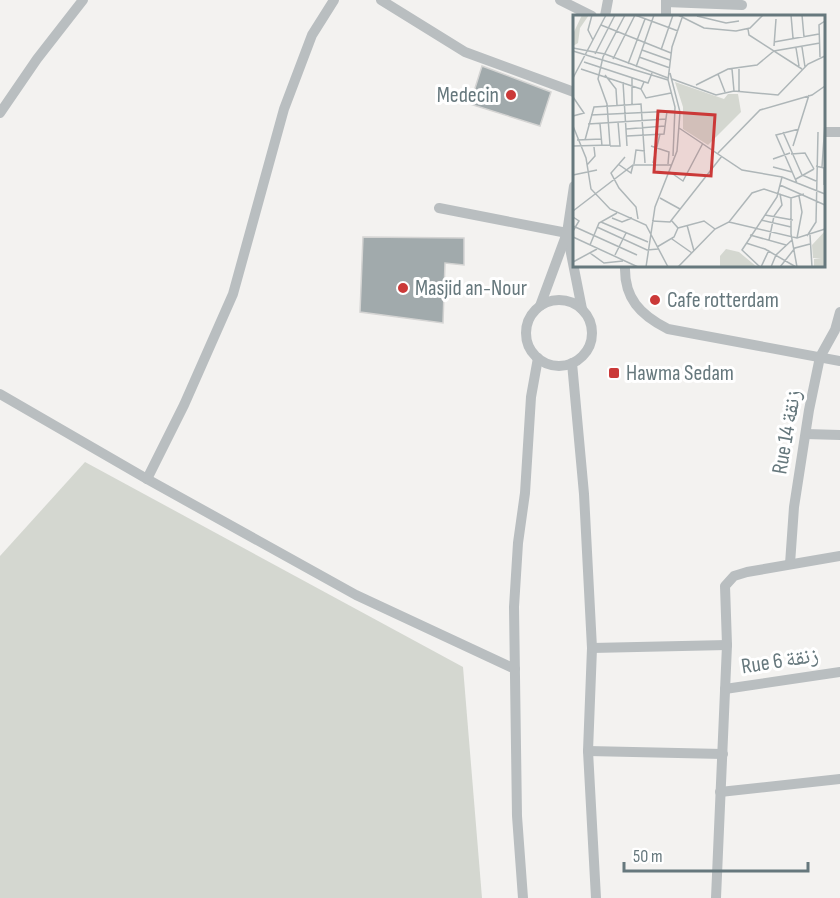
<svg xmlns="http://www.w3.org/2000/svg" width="840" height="898" viewBox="0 0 840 898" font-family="'Sofia Sans Condensed','Noto Naskh Arabic',sans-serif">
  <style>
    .green { fill: #d4d7d0 }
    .building { fill: #a1aaac; stroke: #d4d4d3; stroke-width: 1.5 }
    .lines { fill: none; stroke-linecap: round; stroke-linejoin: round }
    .minor { stroke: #b9bec0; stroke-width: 10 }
    .poi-dot { fill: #cb3938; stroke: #fff; stroke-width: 2 }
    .labels { text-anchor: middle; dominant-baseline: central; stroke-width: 6; stroke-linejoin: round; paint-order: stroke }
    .poi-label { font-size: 22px; fill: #66787d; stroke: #fff; text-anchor: start }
    .street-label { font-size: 22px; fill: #66787d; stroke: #fff }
    .inset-road { fill: none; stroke: #aeb6b8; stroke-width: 1.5 }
    .view { fill: #cb3938; fill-opacity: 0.15; stroke: #cb3938; stroke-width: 3 }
    .inset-edge { fill: none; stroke: #66787d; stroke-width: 3 }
  </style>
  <rect width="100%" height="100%" fill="#f3f2f0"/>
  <polygon class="green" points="85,462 463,667 482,898 0,898 0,556"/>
  <g class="building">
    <polygon points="482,66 551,92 540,126 470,104"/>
    <polygon points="363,237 464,238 464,265 445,263 443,323 360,312"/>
  </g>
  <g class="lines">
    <g class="minor">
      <polyline points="381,0 465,52 574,92"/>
      <polyline points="560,0 592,16"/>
      <polyline points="666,2 742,5"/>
      <polyline points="605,16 608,0"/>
      <polyline points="666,16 666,0"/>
      <polyline points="0,113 37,59 83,0"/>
      <polyline points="824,132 840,132"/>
      <polyline points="439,208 567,233"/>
      <polyline points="567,233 582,309"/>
      <path d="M625,266c-1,32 15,49 43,63l172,32"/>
      <circle cx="559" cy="333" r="33"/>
      <polyline points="540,306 567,233 574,186"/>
      <polyline points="572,363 584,494 592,648 588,751 596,898"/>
      <polyline points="0,394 147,479 356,595 515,669"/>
      <polyline points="806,434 840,435"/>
      <polyline points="147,479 184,405 233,294 284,109 312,35 334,0"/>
      <polyline points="790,564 794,507 809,410 820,357 835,330 840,312"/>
      <polyline points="592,648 727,645"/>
      <polyline points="725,689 840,672"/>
      <polyline points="588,751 723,754"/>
      <polyline points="720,792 840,779"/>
      <polyline points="523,898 517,816 514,607 518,543 525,493 531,397 538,358"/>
      <polyline points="716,898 727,645 725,586 734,576 747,572 840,556"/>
    </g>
  </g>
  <g class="poi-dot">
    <circle cx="511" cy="95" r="6"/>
    <circle cx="403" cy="288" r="6"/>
    <circle cx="655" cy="300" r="6"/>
    <rect x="608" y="367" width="12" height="12" rx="3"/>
  </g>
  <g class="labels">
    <g class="poi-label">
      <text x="499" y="95" text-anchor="end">Medecin</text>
      <text x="415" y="288">Masjid an-Nour</text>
      <text x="667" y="300">Cafe rotterdam</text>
      <text x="626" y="373">Hawma Sedam</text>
    </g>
    <g class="street-label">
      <text transform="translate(787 432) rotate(-80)">Rue 14 زنقة</text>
      <text transform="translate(780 661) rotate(-9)">Rue 6 زنقة</text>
    </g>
  </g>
  <g transform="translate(573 15)">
    <rect width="252" height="252" fill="#f3f2f0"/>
    <path d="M9,0h7l-9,13 -2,15 -5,3v-12zM102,67l49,17 4,-5h10l3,18 -33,33 -25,-16v-22zM252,216v36h-11v-8l7,-1h-8l-1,-13zM153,234l13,3 18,15h-37v-11z" fill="#d4d7d0"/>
    <path class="inset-road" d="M19,0l-4,15 5,10M62,0l43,16M105,0l26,13 32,3 14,-3 13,-13M218,0l2,23M229,0l2,22M124,1l29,7 13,-2M28,10l70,28M175,14l1,6 53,34M201,27l45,-8M201,31l2,-27M229,32l3,20M0,33l32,6 63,24M223,33l3,18M69,35l28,10M88,35l12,-35M0,36l95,29M22,39l20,-39M66,42l31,11M247,42l-1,-32 6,-4M40,44l22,-44M11,47l64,21 4,-10M55,49l17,-45M63,52l18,-52M8,54l60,20M159,54l2,22M166,54v22M145,59l7,18M32,60l11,14 1,16M0,63l33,-63M99,64l44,16 18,-4 44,4 30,-31 17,-8M50,67l4,64M71,67l-3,7 5,9 25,-5M123,70l32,-16 29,-4 17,-14 46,-8M0,82l11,16 -11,3M59,89v-26M18,100l84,-4M15,109l78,-5M27,109l2,22M0,111l13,32 5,31 19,20 36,16 22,42M106,113l63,42 40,7 43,17M53,114l39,-3M210,117l19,43 14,6M54,121l37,-2 3,-23M4,125l25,-1M12,125l9,-33 47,-3 4,59M0,131l37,-1 -3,-41 -9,-25 5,-22 22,-42M37,131h10l-2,-24M78,131l18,6 -1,12M220,131l16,-51M145,138l42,-43 52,-15 13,-9M218,139l14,-1 9,16M100,141l2,-49 -7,-27 4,-33 11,-32M52,142l-14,16 8,15 17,19 2,12M200,144l17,-6M80,148l7,-29M45,149l13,9 2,-8M61,149l2,-14 9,1M14,150l8,-9 -1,-9M243,151l8,2v17M200,152l19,5M249,152l3,-44M97,157l13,9 20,-38M0,160l24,-5M223,164l18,-10M224,168l-21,-48 23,-6M207,170l45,20M87,183l20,11M218,183v36l6,33M0,196l60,-46h39M192,200l28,5M0,202l6,4 -6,10M39,203l10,4 10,-4M188,205l30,7M79,206l18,1 52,-66M28,207l47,20M156,207l68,16 28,-9M114,210l7,26M0,211l64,29M24,212l50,23 11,-1M105,213l26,-7 11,8M177,220l36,10M237,220l2,32M234,221l9,-14 2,-90M0,222l65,30M224,223l5,-26 -3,-16M99,224l20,14M196,225l5,-24 8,-11 -2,-11M173,228l19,6 31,18M17,230l9,-22 18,-10M84,232l17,-10 4,-9 -7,-8M17,238l14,10 19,-2M42,240l11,-22M0,247l24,-13M73,252l9,-60 22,-56 3,-39 -10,-39M105,252l37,-38 14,-7 23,-29 12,-4 27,9 13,-4M187,252l-18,-17 35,-53 5,-20M188,252l8,-17M198,252l5,-12 16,-15M207,252l15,-19 15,-4"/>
    <path class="view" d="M85,96l57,4 -4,61 -57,-4z"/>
    <rect width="252" height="252" class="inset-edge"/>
  </g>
  <path d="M624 862v9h184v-9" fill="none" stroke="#66787d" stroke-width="3"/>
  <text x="633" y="862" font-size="18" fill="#66787d" stroke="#ffffff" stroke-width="4.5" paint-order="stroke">50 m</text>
</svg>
